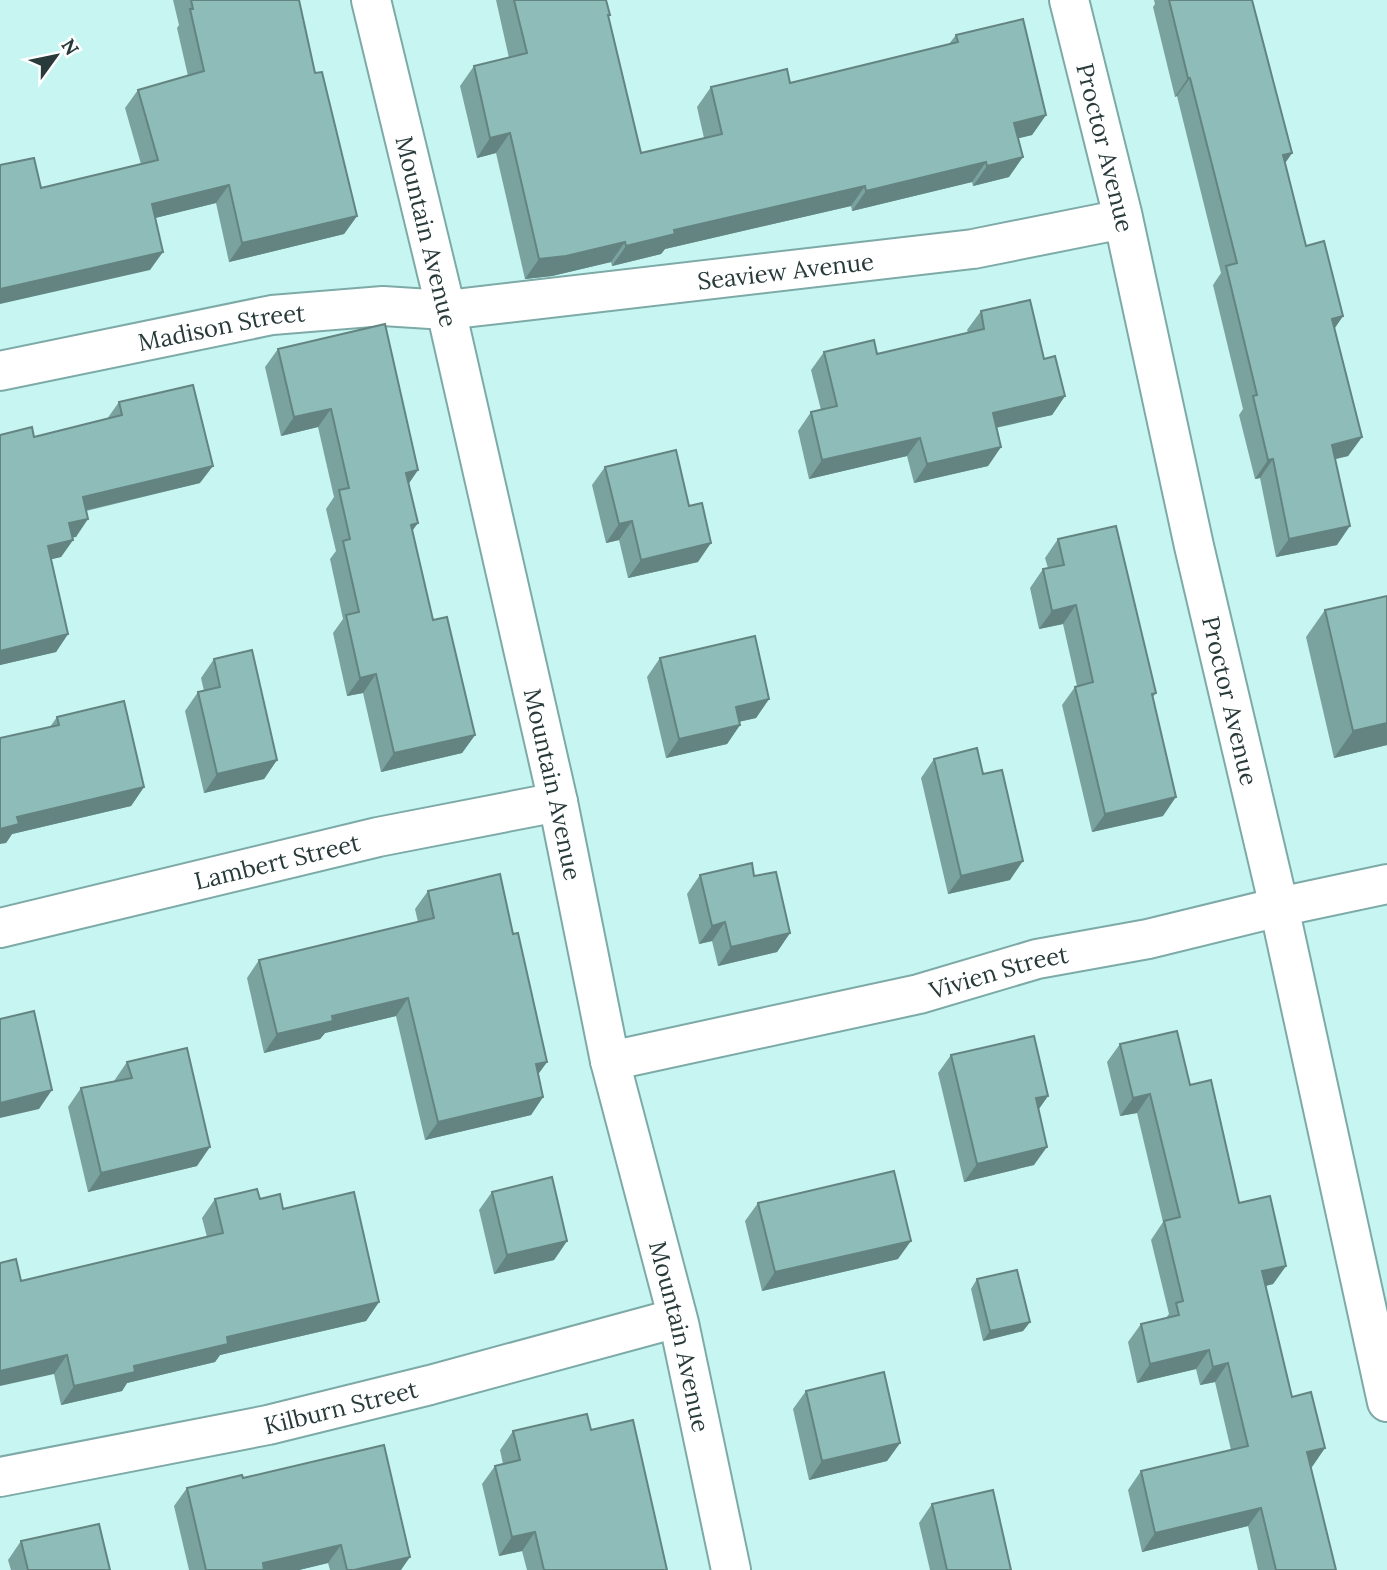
<svg xmlns="http://www.w3.org/2000/svg" width="1387" height="1570" viewBox="0 0 1387 1570" font-family="Lora,serif">
  <style>
    .lines { fill: none; stroke-linecap: round; stroke-linejoin: round }
    .minor-casing { stroke: #7daaa7; stroke-width: 42 }
    .minor { stroke: #fff; stroke-width: 38 }
    .wall { fill: #7aa29e }
    .shaded-wall { fill: #638481 }
    .building { fill: #8ebcb8; stroke: #638481; stroke-width: 2 }
    .labels { text-anchor: middle; dominant-baseline: central; stroke-width: 5; stroke-linejoin: round; paint-order: stroke }
    .street-label { font-size: 24px; fill: #283b3a; stroke: #fff }
  </style>
  <rect width="100%" height="100%" fill="#c6f5f2"/>
  <g class="lines">
    <g class="minor-casing">
      <g id="minor">
        <path id="s1" d="M371,0l75,310 112,492 52,259 69,262 52,247"/>
        <path id="s2" d="M1069,0l53,213 72,333 85,361 108,495"/>
        <path id="s3" d="M0,371l272,-56 111,-9 63,4 527,-61 150,-30"/>
        <path id="s4" d="M0,928l378,-91 180,-35"/>
        <path id="s5" d="M610,1061l309,-67 118,-35 111,-20 131,-32 108,-23"/>
        <path id="s6" d="M0,1477l268,-52 162,-40 247,-67"/>
      </g>
    </g>
    <use href="#minor" class="minor"/>
  </g>
  <g class="wall">
    <polygon points="173,0 299,0 315,73 357,216 344,234 229,262 216,203 155,218 150,270 41,188 141,164 125,108 138,90 188,76 177,28 179,25"/>
    <polygon points="496,0 606,0 610,15 608,17 641,153 704,138 697,107 711,87 790,83 949,44 956,35 1046,115 1032,135 1018,138 1009,177 973,186 972,182 852,211 851,206 665,249 661,254 612,266 611,262 552,276 525,279 496,153 477,158 460,86 474,66 509,58"/>
    <polygon points="1154,0 1252,0 1292,153 1285,163 1306,246 1343,316 1334,329 1362,437 1348,456 1335,459 1337,545 1276,557 1260,478 1255,479 1239,415 1243,409 1213,285 1221,273 1177,96 1175,97 1153,7 1155,4"/>
    <polygon points="981,311 1044,359 1065,396 1052,415 996,428 1001,447 988,466 914,483 907,456 809,479 798,431 811,412 821,410 811,370 824,352 877,354 968,333 967,330"/>
    <polygon points="278,349 418,470 409,483 412,531 433,620 475,735 462,753 381,772 363,693 347,696 333,633 343,619 330,559 336,551 326,509 334,497 318,427 281,436 265,367"/>
    <polygon points="119,402 200,483 86,511 76,537 72,537 73,540 61,557 51,559 68,634 56,652 0,665 0,435 34,437 107,419"/>
    <polygon points="605,467 698,562 628,578 619,540 606,543 592,485"/>
    <polygon points="1058,539 1156,693 1153,697 1163,816 1092,832 1062,705 1075,687 1077,686 1063,624 1039,629 1030,588 1043,569 1048,568 1045,558"/>
    <polygon points="1325,610 1387,745 1334,758 1306,637"/>
    <polygon points="660,658 769,699 756,718 739,722 740,725 727,744 666,758 647,677"/>
    <polygon points="214,659 277,760 264,779 204,793 185,711 198,692 204,691 201,678"/>
    <polygon points="57,717 144,787 131,806 12,834 6,843 50,727"/>
    <polygon points="934,759 1010,880 948,894 921,778"/>
    <polygon points="700,875 754,876 790,933 777,952 718,966 712,941 699,944 687,894"/>
    <polygon points="428,891 513,934 547,1062 538,1074 543,1097 531,1115 425,1140 396,1016 325,1033 320,1039 264,1053 247,978 259,960 418,922 415,909"/>
    <polygon points="1120,1044 1190,1085 1239,1203 1286,1266 1273,1284 1266,1286 1292,1397 1325,1448 1311,1467 1336,1570 1258,1570 1248,1526 1142,1552 1128,1490 1141,1471 1231,1450 1215,1382 1200,1385 1196,1369 1137,1383 1128,1342 1141,1324 1166,1318 1169,1314 1151,1240 1163,1222 1137,1113 1120,1116 1107,1062"/>
    <polygon points="951,1055 1048,1096 1039,1109 1034,1165 964,1182 938,1073"/>
    <polygon points="127,1062 197,1166 88,1192 68,1107 81,1088 114,1081"/>
    <polygon points="492,1192 567,1241 554,1260 494,1274 479,1210"/>
    <polygon points="215,1199 260,1199 283,1209 379,1302 366,1321 220,1355 215,1362 127,1383 122,1391 61,1405 54,1374 21,1281 207,1237 202,1218"/>
    <polygon points="758,1203 898,1259 762,1291 745,1221"/>
    <polygon points="977,1279 1030,1322 1023,1331 983,1341 971,1289"/>
    <polygon points="806,1391 900,1443 887,1461 809,1480 793,1409"/>
    <polygon points="591,1430 667,1570 527,1570 522,1551 499,1556 482,1484 495,1466 503,1464 500,1450 513,1431"/>
    <polygon points="243,1478 401,1570 330,1570 328,1563 299,1570 189,1570 174,1506 187,1488"/>
    <polygon points="932,1504 1011,1570 930,1570 919,1523"/>
    <polygon points="21,1541 110,1570 11,1570 8,1560"/>
  </g>
  <g class="shaded-wall">
    <polygon points="1188,78 1190,78 1177,96 1175,97"/>
    <polygon points="1046,115 1032,135 1000,143 1014,123"/>
    <polygon points="510,133 496,153 477,158 490,138"/>
    <polygon points="1292,153 1279,172 1283,155"/>
    <polygon points="1023,157 1009,177 973,186 987,166"/>
    <polygon points="986,162 972,182 852,211 866,191"/>
    <polygon points="229,185 216,203 139,222 152,204"/>
    <polygon points="865,186 851,206 665,249 661,254 612,266 626,246 674,230"/>
    <polygon points="357,216 344,234 229,262 242,243"/>
    <polygon points="625,242 611,262 552,276 525,279 539,259"/>
    <polygon points="163,252 150,270 0,304 0,289"/>
    <polygon points="1343,316 1330,335 1332,319"/>
    <polygon points="1065,396 1052,415 980,431 993,413"/>
    <polygon points="331,409 318,427 281,436 294,417"/>
    <polygon points="1362,437 1348,456 1319,463 1332,445"/>
    <polygon points="920,438 907,456 809,479 822,460"/>
    <polygon points="1001,447 988,466 914,483 927,464"/>
    <polygon points="1273,459 1260,478 1255,479 1268,460"/>
    <polygon points="213,466 200,483 70,514 83,497"/>
    <polygon points="418,470 405,489 406,473"/>
    <polygon points="88,519 76,537 57,541 69,523"/>
    <polygon points="632,521 619,540 606,543 619,524"/>
    <polygon points="418,523 405,541 411,525"/>
    <polygon points="1350,526 1337,545 1276,557 1289,539"/>
    <polygon points="73,540 61,557 36,563 48,546"/>
    <polygon points="711,543 698,562 628,578 641,560"/>
    <polygon points="1076,605 1063,624 1039,629 1052,611"/>
    <polygon points="68,634 56,652 0,665 0,651"/>
    <polygon points="376,674 363,693 347,696 360,678"/>
    <polygon points="769,699 756,718 723,725 736,707"/>
    <polygon points="1387,723 1387,745 1334,758 1353,731"/>
    <polygon points="740,725 727,744 666,758 679,739"/>
    <polygon points="475,735 462,753 381,772 394,753"/>
    <polygon points="277,760 264,779 204,793 217,774"/>
    <polygon points="144,787 131,806 12,834 6,843 0,844 0,829 17,817"/>
    <polygon points="1176,797 1163,816 1092,832 1105,814"/>
    <polygon points="1023,861 1010,880 948,894 961,876"/>
    <polygon points="725,922 712,941 699,944 712,926"/>
    <polygon points="790,933 777,952 718,966 731,947"/>
    <polygon points="408,998 396,1016 325,1033 320,1039 264,1053 277,1034 332,1016"/>
    <polygon points="547,1062 534,1080 536,1064"/>
    <polygon points="52,1090 39,1109 0,1118 0,1103"/>
    <polygon points="1150,1094 1137,1113 1120,1116 1133,1098"/>
    <polygon points="1048,1096 1035,1114 1036,1098"/>
    <polygon points="543,1097 531,1115 425,1140 438,1122"/>
    <polygon points="210,1147 197,1166 88,1192 101,1173"/>
    <polygon points="1047,1147 1034,1165 964,1182 977,1164"/>
    <polygon points="567,1241 554,1260 494,1274 507,1255"/>
    <polygon points="911,1241 898,1259 762,1291 775,1272"/>
    <polygon points="1286,1266 1273,1284 1249,1290 1262,1271"/>
    <polygon points="379,1302 366,1321 220,1355 215,1362 127,1383 122,1391 61,1405 74,1386 134,1366 227,1337"/>
    <polygon points="1030,1322 1023,1331 983,1341 990,1331"/>
    <polygon points="1209,1350 1196,1369 1137,1383 1150,1364"/>
    <polygon points="67,1355 54,1374 0,1386 0,1371"/>
    <polygon points="1228,1363 1215,1382 1200,1385 1213,1367"/>
    <polygon points="900,1443 887,1461 809,1480 822,1461"/>
    <polygon points="1325,1448 1312,1467 1294,1471 1307,1452"/>
    <polygon points="1261,1508 1248,1526 1142,1552 1155,1533"/>
    <polygon points="535,1532 522,1551 499,1556 512,1537"/>
    <polygon points="341,1545 328,1563 299,1570 258,1570 263,1563"/>
    <polygon points="410,1557 401,1570 354,1570"/>
  </g>
  <g class="building">
    <polygon points="191,0 299,0 315,73 322,72 357,216 242,243 229,185 152,204 163,252 0,289 0,165 34,158 41,188 158,160 138,90 204,71 190,9 193,9"/>
    <polygon points="514,0 606,0 610,15 608,15 641,153 722,134 711,87 787,69 790,83 958,42 956,35 1023,19 1046,115 1014,123 1023,157 987,166 986,162 866,191 865,186 674,230 675,234 626,246 625,242 566,256 539,259 510,133 490,138 474,66 527,53"/>
    <polygon points="1169,0 1252,0 1292,153 1283,155 1306,246 1324,241 1343,316 1332,319 1362,437 1332,445 1350,526 1289,539 1273,459 1268,460 1253,396 1257,395 1226,266 1237,263 1190,78 1188,78"/>
    <polygon points="1030,300 1044,359 1055,356 1065,396 993,413 1001,447 927,464 920,438 822,460 811,412 837,406 824,352 874,340 877,354 984,329 981,311"/>
    <polygon points="385,324 418,470 406,473 418,523 411,525 433,620 447,617 475,735 394,753 376,674 360,678 346,615 359,612 343,541 350,539 339,490 349,488 331,409 294,417 278,349"/>
    <polygon points="193,385 213,466 83,497 88,519 69,523 73,540 48,546 68,634 0,651 0,435 32,427 34,437 122,415 119,402"/>
    <polygon points="676,450 689,506 702,503 711,543 641,560 632,521 619,524 605,467"/>
    <polygon points="1116,526 1156,693 1152,694 1176,797 1105,814 1075,687 1093,682 1076,605 1052,611 1043,569 1064,565 1058,539"/>
    <polygon points="1387,596 1387,723 1353,731 1325,610"/>
    <polygon points="755,636 769,699 736,707 740,725 679,739 660,658"/>
    <polygon points="252,650 277,760 217,774 198,692 220,687 214,659"/>
    <polygon points="124,701 144,787 17,817 19,824 0,829 0,738 59,725 57,717"/>
    <polygon points="977,748 983,774 1002,770 1023,861 961,876 934,759"/>
    <polygon points="752,863 754,876 776,872 790,933 731,947 725,922 712,926 700,875"/>
    <polygon points="500,874 513,934 518,933 547,1062 536,1064 543,1097 438,1122 408,998 332,1016 333,1021 277,1034 259,960 434,918 428,891"/>
    <polygon points="34,1011 52,1090 0,1103 0,1019"/>
    <polygon points="1177,1031 1190,1085 1211,1080 1239,1203 1270,1196 1286,1266 1262,1271 1292,1397 1311,1392 1325,1448 1307,1452 1336,1570 1276,1570 1261,1508 1155,1533 1141,1471 1248,1446 1228,1363 1213,1367 1209,1350 1150,1364 1141,1324 1179,1315 1176,1303 1183,1301 1164,1221 1180,1217 1150,1094 1133,1098 1120,1044"/>
    <polygon points="1034,1036 1048,1096 1036,1098 1047,1147 977,1164 951,1055"/>
    <polygon points="187,1048 210,1147 101,1173 81,1088 132,1078 127,1062"/>
    <polygon points="894,1171 911,1241 775,1272 758,1203"/>
    <polygon points="552,1177 567,1241 507,1255 492,1192"/>
    <polygon points="257,1189 260,1199 280,1194 283,1209 354,1192 379,1302 227,1337 228,1344 134,1366 135,1372 74,1386 67,1355 0,1371 0,1263 16,1259 21,1281 223,1233 215,1199"/>
    <polygon points="1017,1270 1030,1322 990,1331 977,1279"/>
    <polygon points="884,1372 900,1443 822,1461 806,1391"/>
    <polygon points="587,1414 591,1430 633,1420 667,1570 544,1570 535,1532 512,1537 495,1466 520,1460 513,1431"/>
    <polygon points="384,1445 410,1557 354,1570 347,1570 341,1545 263,1563 264,1570 206,1570 187,1488 242,1475 243,1478"/>
    <polygon points="993,1490 1011,1570 947,1570 932,1504"/>
    <polygon points="99,1524 110,1570 28,1570 21,1541"/>
  </g>
  <g class="labels">
    <g class="street-label">
      <text stroke="none"><textPath href="#s2" startOffset="152">Proctor Avenue</textPath></text>
      <text stroke="none"><textPath href="#s1" startOffset="238">Mountain Avenue</textPath></text>
      <text stroke="none"><textPath href="#s3" startOffset="794">Seaview Avenue</textPath></text>
      <text stroke="none"><textPath href="#s3" startOffset="226">Madison Street</textPath></text>
      <text stroke="none"><textPath href="#s2" startOffset="719">Proctor Avenue</textPath></text>
      <text stroke="none"><textPath href="#s1" startOffset="805">Mountain Avenue</textPath></text>
      <text stroke="none"><textPath href="#s4" startOffset="285">Lambert Street</textPath></text>
      <text stroke="none"><textPath href="#s5" startOffset="399">Vivien Street</textPath></text>
      <text stroke="none"><textPath href="#s1" startOffset="1372">Mountain Avenue</textPath></text>
      <text stroke="none"><textPath href="#s6" startOffset="348">Kilburn Street</textPath></text>
    </g>
  </g>
  <g transform="translate(56 56) rotate(57)" stroke="#ffffff" stroke-width="5" paint-order="stroke">
  <path d="M0-5L12 26L0 18L-12 26Z" fill="#283b3a"/>
  <text y="-10" font-size="19" font-weight="bold" text-anchor="middle" fill="#283b3a">N</text>
  </g>
</svg>
